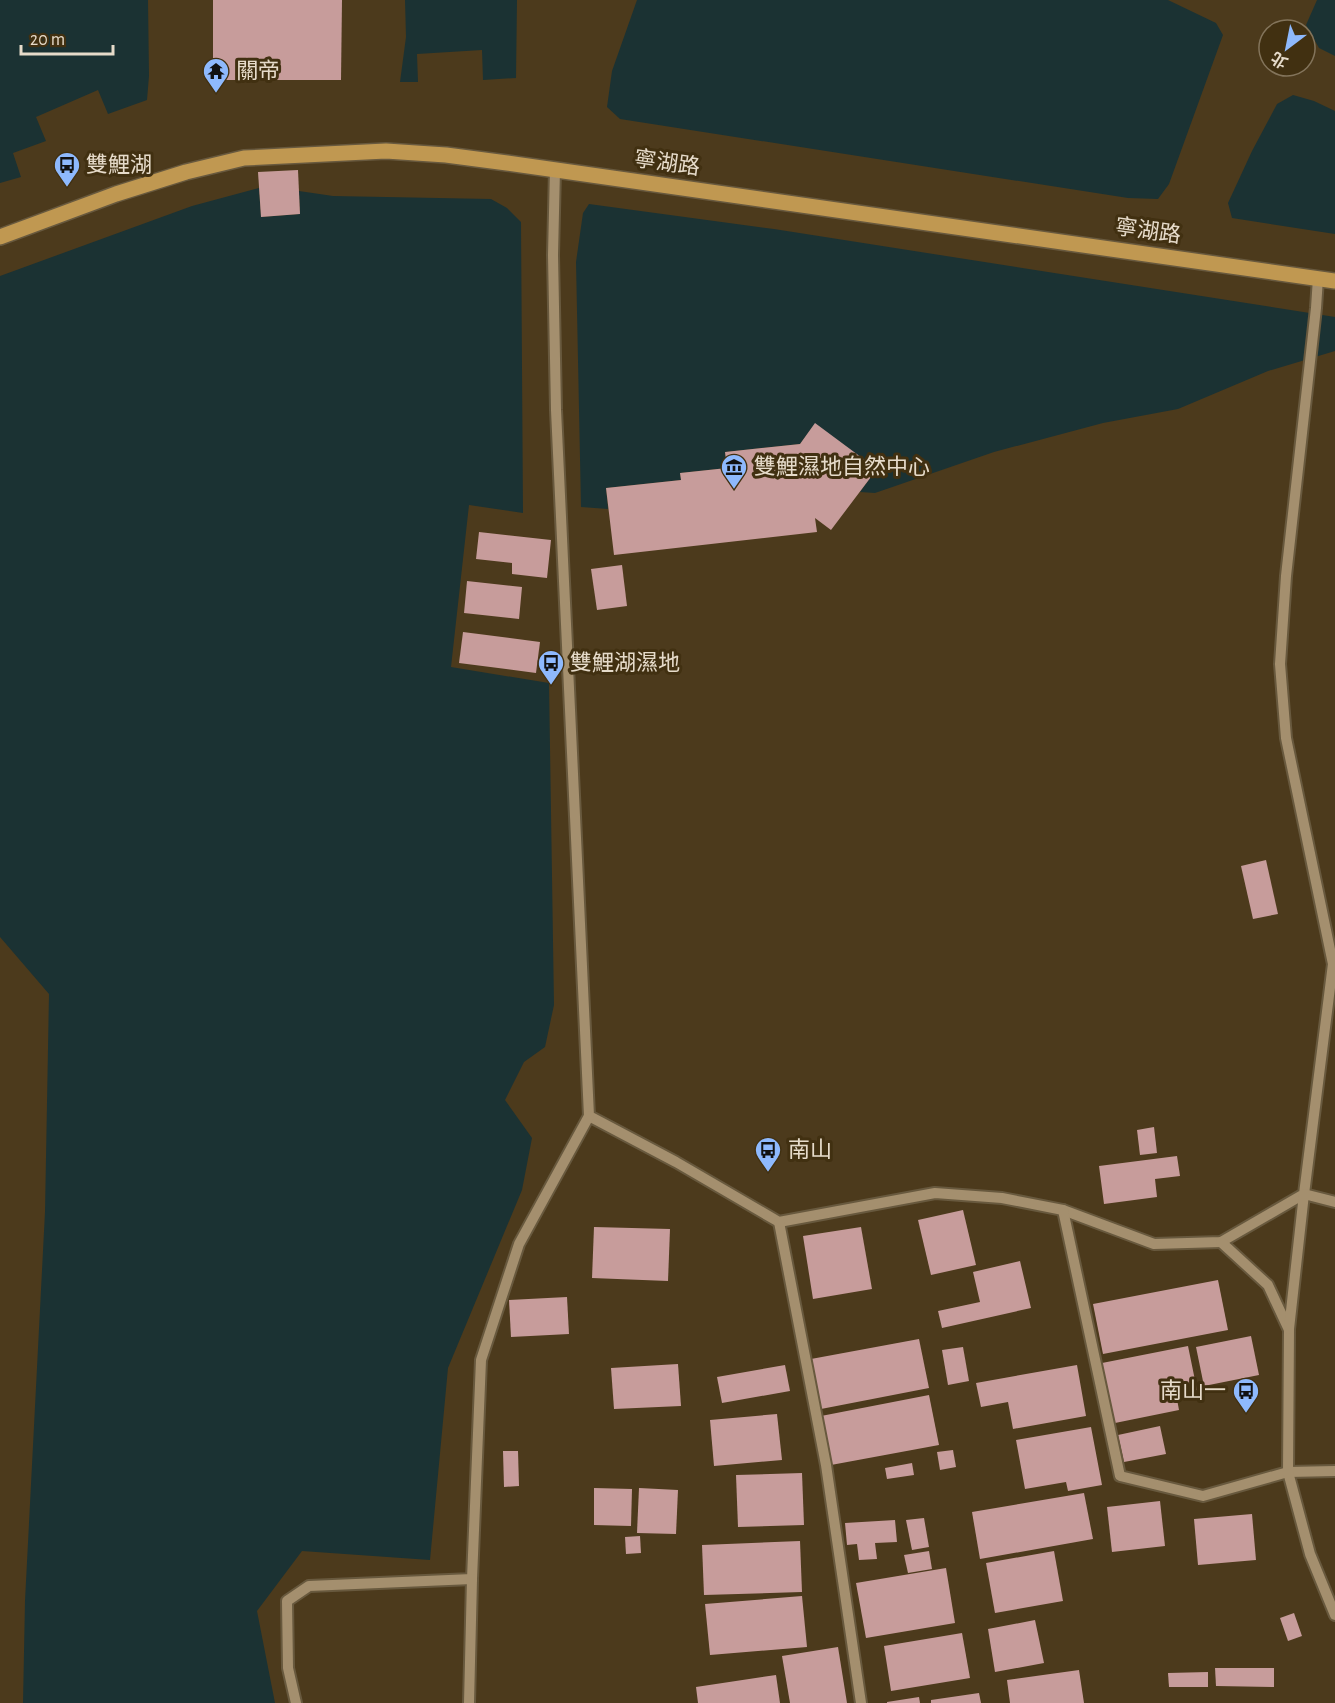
<svg xmlns="http://www.w3.org/2000/svg" width="1335" height="1703" viewBox="0 0 1335 1703" font-family="'Alegreya Sans','Noto Sans TC',sans-serif">
  <style>
    .water { fill: #1b3233 }
    .building { fill: #c79c9b }
    .lines { fill: none; stroke-linecap: round; stroke-linejoin: round }
    .minor-casing { stroke: #68593e; stroke-width: 14 }
    .major-casing { stroke: #68593e; stroke-width: 18 }
    .minor { stroke: #a48f6e; stroke-width: 10 }
    .major { stroke: #c09851; stroke-width: 15 }
    .labels { text-anchor: middle; dominant-baseline: central; stroke-width: 6; stroke-linejoin: round; paint-order: stroke }
    .poi-label { font-size: 22px; fill: #e6dbca; stroke: #413011; text-anchor: start }
    .street-label { font-size: 22px; fill: #e6dbca; stroke: #413011 }
  </style>
  <rect width="100%" height="100%" fill="#4c3a1c"/>
  <g class="water">
    <polygon points="0,0 148,0 149,76 147,100 108,114 98,90 36,117 46,141 13,153 21,177 0,183"/>
    <polygon points="405,0 517,0 516,78 483,80 482,50 417,54 418,82 400,82 406,37"/>
    <polygon points="637,0 1168,0 1216,23 1223,35 1169,184 1158,199 1128,198 620,119 607,107 612,71"/>
    <polygon points="1317,0 1335,0 1335,56 1319,48 1306,25"/>
    <polygon points="1293,95 1314,101 1335,111 1335,234 1232,218 1228,203 1252,151 1277,104"/>
    <polygon points="259,188 261,217 300,214 299,191 333,196 491,199 507,208 521,222 523,513 469,505 451,667 549,683 554,1005 545,1047 524,1062 505,1100 532,1138 522,1190 448,1368 430,1560 302,1551 257,1611 275,1703 23,1703 25,1601 45,1212 49,994 0,937 0,276 192,206"/>
    <polygon points="589,204 774,229 1335,317 1335,351 1268,371 1178,409 1103,423 994,452 875,493 860,492 876,470 815,424 800,444 725,452 727,468 680,473 681,480 606,488 608,509 581,507 576,262 583,213"/>
  </g>
  <g class="building">
    <polygon points="213,0 342,0 341,80 213,80"/>
    <polygon points="298,170 300,214 261,217 258,172"/>
    <polygon points="815,423 877,469 831,530 815,518 817,532 614,555 606,488 681,480 680,473 727,468 725,452 800,444"/>
    <polygon points="479,532 551,540 547,578 512,574 512,563 476,559"/>
    <polygon points="622,565 627,606 597,610 591,569"/>
    <polygon points="467,581 522,587 519,619 464,613"/>
    <polygon points="463,632 540,642 536,673 459,663"/>
    <polygon points="1266,860 1278,914 1253,919 1241,866"/>
    <polygon points="1154,1127 1157,1153 1140,1155 1137,1130"/>
    <polygon points="1177,1156 1180,1176 1155,1179 1157,1197 1104,1204 1099,1166"/>
    <polygon points="963,1210 976,1265 931,1275 918,1220"/>
    <polygon points="594,1227 670,1229 668,1281 592,1278"/>
    <polygon points="861,1227 872,1289 813,1299 803,1236"/>
    <polygon points="1020,1261 1031,1308 942,1328 938,1311 980,1302 973,1272"/>
    <polygon points="1218,1280 1228,1330 1103,1354 1093,1304"/>
    <polygon points="567,1297 569,1334 511,1337 509,1300"/>
    <polygon points="1251,1336 1259,1375 1204,1386 1196,1347"/>
    <polygon points="919,1339 929,1388 821,1409 811,1359"/>
    <polygon points="1188,1346 1197,1390 1176,1394 1179,1410 1115,1423 1102,1363"/>
    <polygon points="963,1347 969,1381 948,1385 942,1350"/>
    <polygon points="678,1364 681,1406 614,1409 611,1368"/>
    <polygon points="785,1365 790,1391 722,1403 717,1377"/>
    <polygon points="1077,1365 1086,1416 1013,1429 1008,1402 981,1407 976,1383"/>
    <polygon points="929,1395 939,1445 831,1465 821,1416"/>
    <polygon points="777,1414 782,1460 714,1466 710,1420"/>
    <polygon points="1160,1426 1166,1454 1124,1462 1118,1435"/>
    <polygon points="1091,1427 1102,1485 1068,1491 1066,1482 1025,1489 1016,1440"/>
    <polygon points="953,1450 956,1467 940,1470 937,1452"/>
    <polygon points="503,1451 518,1451 519,1486 504,1487"/>
    <polygon points="912,1463 914,1475 887,1479 885,1468"/>
    <polygon points="802,1473 804,1525 738,1527 736,1475"/>
    <polygon points="594,1488 632,1489 631,1526 594,1525"/>
    <polygon points="639,1488 678,1490 676,1534 637,1533"/>
    <polygon points="1084,1493 1093,1539 980,1559 972,1512"/>
    <polygon points="1160,1501 1165,1546 1112,1552 1107,1507"/>
    <polygon points="1252,1514 1256,1560 1198,1565 1194,1519"/>
    <polygon points="924,1518 929,1547 912,1550 906,1520"/>
    <polygon points="895,1520 897,1542 875,1543 877,1559 859,1560 857,1544 847,1545 845,1523"/>
    <polygon points="640,1536 641,1553 626,1554 625,1537"/>
    <polygon points="800,1541 802,1592 704,1595 702,1545"/>
    <polygon points="929,1551 932,1569 908,1573 904,1555"/>
    <polygon points="1054,1551 1063,1601 995,1613 986,1563"/>
    <polygon points="946,1568 955,1623 866,1638 856,1583"/>
    <polygon points="802,1596 807,1647 710,1655 705,1604"/>
    <polygon points="1294,1613 1302,1636 1288,1641 1280,1618"/>
    <polygon points="1035,1620 1044,1663 995,1672 988,1629"/>
    <polygon points="962,1633 970,1678 891,1691 884,1646"/>
    <polygon points="838,1647 847,1703 790,1703 782,1656"/>
    <polygon points="1215,1668 1274,1668 1274,1687 1216,1686"/>
    <polygon points="1079,1670 1084,1703 1010,1703 1007,1680"/>
    <polygon points="1208,1672 1208,1687 1169,1687 1168,1673"/>
    <polygon points="776,1675 780,1703 698,1703 696,1687"/>
    <polygon points="979,1693 981,1703 931,1703 931,1700"/>
    <polygon points="919,1697 920,1703 887,1703 887,1702"/>
  </g>
  <g class="lines">
    <g class="minor-casing">
      <g id="minor">
        <polyline points="555,169 553,255 556,410 589,1116 676,1162 779,1222 935,1193 1002,1198 1063,1210 1154,1244 1221,1242 1304,1194 1333,964 1286,738 1280,664 1286,576 1316,308 1318,278"/>
        <polyline points="1063,1210 1120,1476 1203,1496 1288,1472 1335,1471"/>
        <polyline points="779,1222 826,1465 861,1703"/>
        <polyline points="1221,1242 1268,1285 1289,1330 1288,1472 1310,1554 1335,1615"/>
        <polyline points="1289,1329 1304,1194 1335,1202"/>
        <polyline points="296,1703 288,1668 287,1601 309,1586 472,1579 481,1360 519,1244 589,1116"/>
        <polyline points="469,1703 472,1579"/>
      </g>
    </g>
    <g class="major-casing">
      <polyline id="major" points="0,237 116,194 186,172 244,158 386,151 446,155 507,163 1335,281"/>
    </g>
    <use href="#minor" class="minor"/>
    <use href="#major" class="major"/>
  </g>
  <defs>
    <g id="temple-pin" transform="scale(1.35)"><path d="M0 17L-7.5 6A9.5 9.5 0 1 1 7.5 6Z" fill="#8eb9fd" stroke="#413011"/><path d="M0-6L5-2H3V0L6.5 2.5H4V6H1.5V3h-3V6H-4V2.5H-6.5L-3 0V-2H-5Z" fill="#111"/></g>
    <g id="bus-pin" transform="scale(1.35)"><path d="M0 17L-7.5 6A9.5 9.5 0 1 1 7.5 6Z" fill="#8eb9fd" stroke="#413011"/><path d="M-5-6H5V4H4V6H2V4H-2V6H-4V4H-5ZM-3.5-4V0h7V-4ZM-3.5 1.2v1.5H-2V1.2ZM2 1.2v1.5H3.5V1.2Z" fill="#111"/></g>
    <g id="museum-pin" transform="scale(1.35)"><path d="M0 17L-7.5 6A9.5 9.5 0 1 1 7.5 6Z" fill="#8eb9fd" stroke="#413011"/><path d="M0-6L6-3V-2H-6V-3ZM-5-1h2V3h-2ZM-1-1h2V3h-2ZM3-1h2V3H3ZM-6 4H6V6H-6Z" fill="#111"/></g>
  </defs>
  <g fill-rule="evenodd">
    <use href="#temple-pin" x="216" y="71"/>
    <use href="#bus-pin" x="67" y="165"/>
    <use href="#museum-pin" x="734" y="467"/>
    <use href="#bus-pin" x="551" y="663"/>
    <use href="#bus-pin" x="768" y="1150"/>
    <use href="#bus-pin" x="1246" y="1391"/>
  </g>
  <g class="labels">
    <g class="poi-label">
      <text x="236" y="71">關帝</text>
      <text x="86" y="165">雙鯉湖</text>
      <text x="754" y="467">雙鯉濕地自然中心</text>
      <text x="570" y="663">雙鯉湖濕地</text>
      <text x="788" y="1150">南山</text>
      <text x="1226" y="1391" text-anchor="end">南山一</text>
    </g>
    <g class="street-label">
      <text transform="translate(667 163) rotate(8)">寧湖路</text>
      <text transform="translate(1148 231) rotate(8)">寧湖路</text>
    </g>
  </g>
  <g transform="translate(1287 48) rotate(212)"><circle r="28" fill="#413011" stroke="#83745b" stroke-width="1.5"/>
  <path d="M0-4.5L10 22L0 15L-10 22Z" fill="#8eb9fd"/>
  <text y="-9" font-size="16" font-weight="bold" text-anchor="middle" fill="#e6dbca">北</text>
  </g>
  <path d="M21 45v9h92v-9" fill="none" stroke="#e6dbca" stroke-width="3"/>
  <text x="30" y="45" font-size="18" fill="#e6dbca" stroke="#413011" stroke-width="4.5" paint-order="stroke">20 m</text>
</svg>
